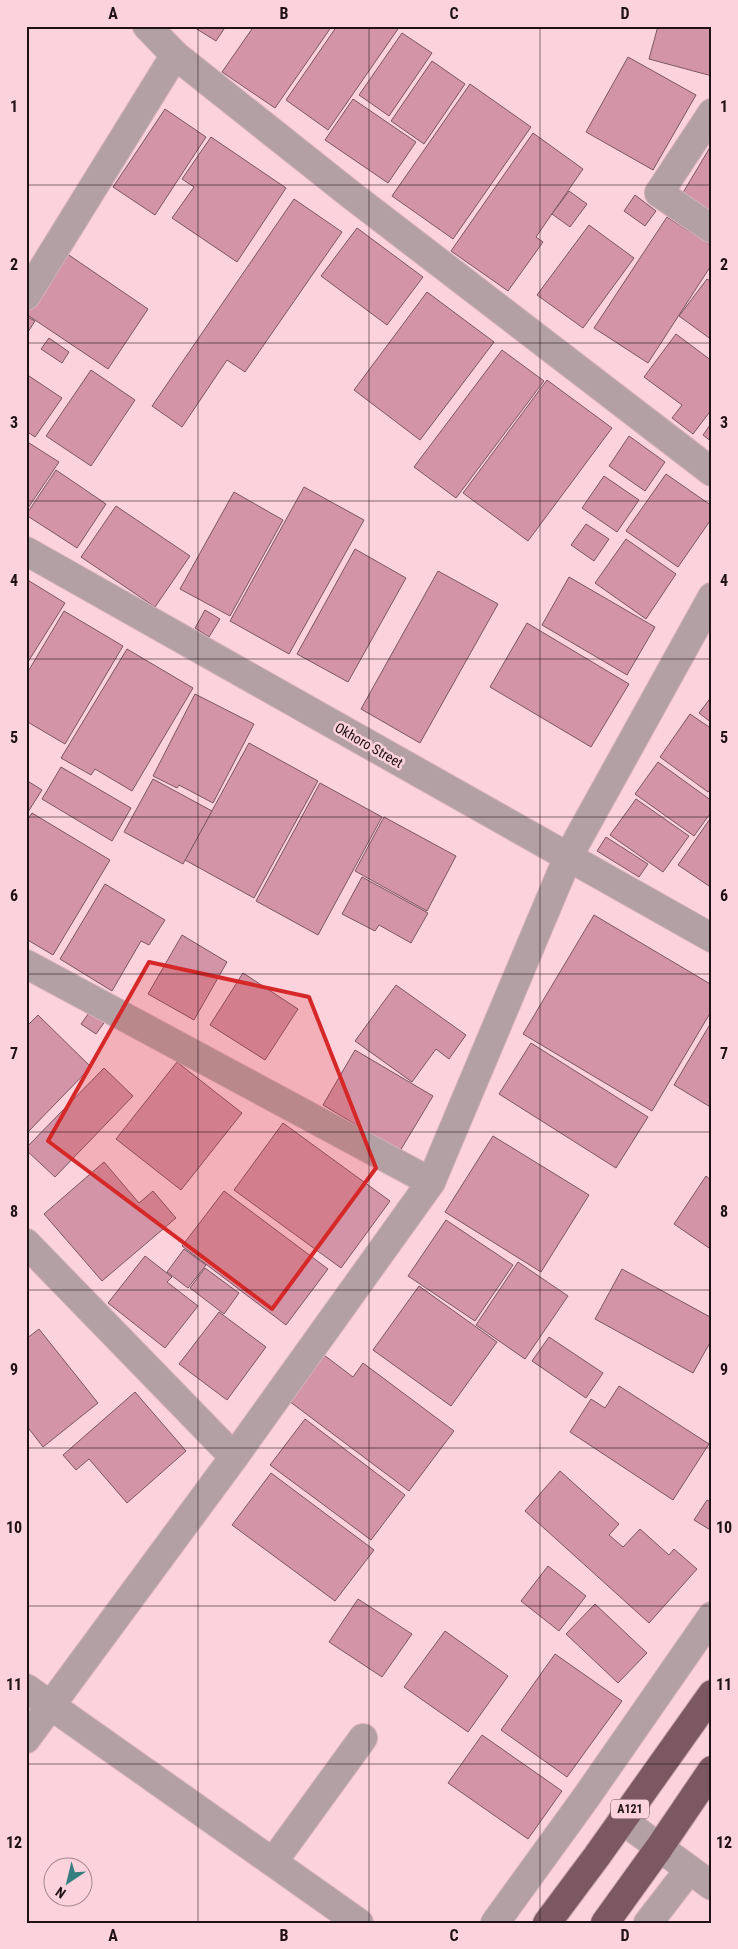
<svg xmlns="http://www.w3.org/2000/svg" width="738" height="1949" viewBox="0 0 738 1949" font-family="'Roboto Condensed',sans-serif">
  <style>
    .building { fill: #d294a6; stroke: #7b5762 }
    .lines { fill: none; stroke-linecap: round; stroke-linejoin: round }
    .minor-casing { stroke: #d4afb9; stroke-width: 30 }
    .highway-casing { stroke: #d4afb9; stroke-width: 30 }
    .minor { stroke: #b2a0a4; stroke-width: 28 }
    .highway { stroke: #7b5862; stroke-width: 28 }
    .marked { fill: #d62828; fill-opacity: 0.2; stroke: #d62828; stroke-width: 4; stroke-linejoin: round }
    .grid { fill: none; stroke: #1f1115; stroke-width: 1; stroke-opacity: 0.55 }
    .labels { text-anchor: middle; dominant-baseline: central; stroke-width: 5; stroke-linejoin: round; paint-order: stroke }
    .shield { fill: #fcd2dd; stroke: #614b51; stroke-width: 1 }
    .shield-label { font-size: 12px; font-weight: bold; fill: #1f1115 }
    .street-label { font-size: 14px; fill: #1f1115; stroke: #fcd2dd }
    .neatline { fill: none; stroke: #1f1115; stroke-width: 2 }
    .grid-label { font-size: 16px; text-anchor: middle; font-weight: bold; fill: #1f1115 }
  </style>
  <rect width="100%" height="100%" fill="#fcd2dd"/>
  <g class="building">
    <polygon points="192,26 226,26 216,41"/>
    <polygon points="254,26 332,26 275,108 222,72"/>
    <polygon points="337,26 400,26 328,130 286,100"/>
    <polygon points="658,26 712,26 712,76 649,59"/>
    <polygon points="402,33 432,53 389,116 359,95"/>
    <polygon points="628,57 696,95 653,170 586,132"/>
    <polygon points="432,61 465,84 424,144 391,121"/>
    <polygon points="470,84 531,127 453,239 392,196"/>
    <polygon points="353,99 416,142 388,183 325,140"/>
    <polygon points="165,109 206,137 155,215 113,187"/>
    <polygon points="533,133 583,169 536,237 543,242 508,291 451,251"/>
    <polygon points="211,137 286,188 237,262 172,218 194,187 182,179"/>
    <polygon points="712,144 712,214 681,196"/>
    <polygon points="569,191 587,204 570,227 552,214"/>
    <polygon points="635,195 656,211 645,226 624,211"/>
    <polygon points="294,199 342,232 245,372 227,360 182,427 152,406"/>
    <polygon points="667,217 712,246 712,264 648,363 594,328"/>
    <polygon points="589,225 634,258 583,328 537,295"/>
    <polygon points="357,228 423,277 387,325 321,276"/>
    <polygon points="63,251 148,309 108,369 26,314 26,305"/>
    <polygon points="707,279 712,282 712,340 679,316"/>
    <polygon points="427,292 494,342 420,440 354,390"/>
    <polygon points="26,316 35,321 26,335"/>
    <polygon points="676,334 712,361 712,409 693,434 672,418 682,405 644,377"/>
    <polygon points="49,338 69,352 62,363 41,349"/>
    <polygon points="502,350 544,381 456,498 414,467"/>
    <polygon points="91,370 135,400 91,466 46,436"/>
    <polygon points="26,374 62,398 35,437 26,431"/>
    <polygon points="547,380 612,428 528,541 463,493"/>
    <polygon points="712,422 712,442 703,435"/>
    <polygon points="629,436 665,462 645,491 609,466"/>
    <polygon points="26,441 59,462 26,511"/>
    <polygon points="56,470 106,504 77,548 26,515"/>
    <polygon points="666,474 712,506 712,518 678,567 626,531"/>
    <polygon points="604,476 639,500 617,532 582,508"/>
    <polygon points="304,487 364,520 289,654 230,621"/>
    <polygon points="234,492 283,520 230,616 180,589"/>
    <polygon points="116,506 190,556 155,607 81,557"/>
    <polygon points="586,524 609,539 594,561 571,545"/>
    <polygon points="626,539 676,574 646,619 595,583"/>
    <polygon points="355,549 406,578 348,682 297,654"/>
    <polygon points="438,571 498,604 420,743 361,709"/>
    <polygon points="569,577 655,627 627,675 542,625"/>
    <polygon points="26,579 65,603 26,665"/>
    <polygon points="205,610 220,619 209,637 195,628"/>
    <polygon points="64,611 123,646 65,744 26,721 26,675"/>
    <polygon points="527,623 629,684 591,747 490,687"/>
    <polygon points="127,649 193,688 132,791 95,769 91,775 61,758"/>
    <polygon points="195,694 254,724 213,803 179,785 177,788 153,776"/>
    <polygon points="712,696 712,723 699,713"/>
    <polygon points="690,714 712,729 712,787 708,792 660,757"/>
    <polygon points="249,743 318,781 254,898 185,860"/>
    <polygon points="658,762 712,801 712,811 694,836 635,794"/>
    <polygon points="61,767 131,808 112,841 42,799"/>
    <polygon points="153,779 212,811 183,864 124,832"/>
    <polygon points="26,780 42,790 26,815"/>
    <polygon points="320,783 382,817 318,935 256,901"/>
    <polygon points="636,799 689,836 663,872 610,835"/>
    <polygon points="32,813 110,860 53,955 26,939 26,822"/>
    <polygon points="712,816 712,888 678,865"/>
    <polygon points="384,817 456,856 427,911 355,871"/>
    <polygon points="606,837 648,864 639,877 597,851"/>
    <polygon points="362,877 428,913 411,943 379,925 375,931 342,914"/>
    <polygon points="105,884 165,920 149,945 141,941 112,991 60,959"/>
    <polygon points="594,915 712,985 712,1010 652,1111 523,1034"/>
    <polygon points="182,935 227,962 194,1020 148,994"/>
    <polygon points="243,973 298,1009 265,1060 210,1025"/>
    <polygon points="396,985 466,1035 449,1059 436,1049 412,1082 355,1041"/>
    <polygon points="91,1010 106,1020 96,1034 81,1024"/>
    <polygon points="38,1015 91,1067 26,1134 26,1027"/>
    <polygon points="712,1021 712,1108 674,1085"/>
    <polygon points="531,1043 648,1117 616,1168 499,1094"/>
    <polygon points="355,1050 433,1096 400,1151 323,1105"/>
    <polygon points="177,1062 242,1113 181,1190 116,1139"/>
    <polygon points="104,1068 133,1096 55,1177 26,1150 26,1148"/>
    <polygon points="283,1123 390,1201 341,1268 234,1190"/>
    <polygon points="493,1136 589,1195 541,1272 445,1212"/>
    <polygon points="104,1162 139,1203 153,1191 176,1218 102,1281 44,1214"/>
    <polygon points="706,1176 712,1181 712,1250 674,1224"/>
    <polygon points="224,1191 328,1269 286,1325 182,1246"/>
    <polygon points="446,1220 513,1265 475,1321 408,1276"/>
    <polygon points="184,1249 206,1265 188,1288 167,1272"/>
    <polygon points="145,1256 172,1277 167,1282 198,1306 165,1348 108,1303"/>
    <polygon points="518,1262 568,1296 525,1359 476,1325"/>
    <polygon points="205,1268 239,1293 224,1314 190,1288"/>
    <polygon points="622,1269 712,1318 712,1339 693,1373 595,1319"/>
    <polygon points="419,1286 497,1342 451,1406 373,1350"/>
    <polygon points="219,1312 266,1347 227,1400 179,1364"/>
    <polygon points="39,1329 98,1403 43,1447 26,1425 26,1339"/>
    <polygon points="549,1337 603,1373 586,1398 532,1361"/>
    <polygon points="320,1352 353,1377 363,1363 454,1431 409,1491 285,1398"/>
    <polygon points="619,1386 709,1444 673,1500 570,1432 591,1399 605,1408"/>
    <polygon points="135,1392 186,1451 127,1503 89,1459 76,1470 63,1455"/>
    <polygon points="305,1419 405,1495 371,1540 270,1465"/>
    <polygon points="560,1471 619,1524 609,1535 623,1547 640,1529 669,1555 674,1549 697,1569 649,1623 525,1511"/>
    <polygon points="271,1473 374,1550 335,1601 232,1525"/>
    <polygon points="707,1500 712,1503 712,1531 694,1520"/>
    <polygon points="548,1566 586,1596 559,1631 521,1601"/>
    <polygon points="358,1599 412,1634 382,1677 329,1642"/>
    <polygon points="595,1604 647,1653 618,1683 566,1634"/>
    <polygon points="445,1631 508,1676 468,1732 404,1687"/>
    <polygon points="555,1654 622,1701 567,1777 501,1730"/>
    <polygon points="482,1735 562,1791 528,1839 448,1783"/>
  </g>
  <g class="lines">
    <g class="minor-casing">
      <g id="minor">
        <polyline points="147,26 175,55 350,194 712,472"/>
        <polyline points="712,113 659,193 712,229"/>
        <polyline points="26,296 175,55"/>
        <polyline points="26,551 712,938"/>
        <polyline points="26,964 431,1182"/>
        <polyline points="26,1243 234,1457"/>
        <polyline points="26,1688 359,1923"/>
        <polyline points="26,1739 234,1457 431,1182 568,857 712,597"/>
        <polyline points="622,1820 712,1886"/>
        <polyline points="273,1862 363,1738"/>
        <polyline points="495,1923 587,1796 712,1616"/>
        <polyline points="648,1923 689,1870"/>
      </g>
    </g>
    <g class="highway-casing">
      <g id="highway">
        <polyline points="547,1923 597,1856 712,1694"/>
        <polyline points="605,1923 659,1848 712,1770"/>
      </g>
    </g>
    <use href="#minor" class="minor"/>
    <use href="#highway" class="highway"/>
  </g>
  <path class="marked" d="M149,962l160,35 67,171 -104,141 -224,-168z"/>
  <path class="grid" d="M198,26v1897M369,26v1897M540,26v1897M26,185h686M26,343h686M26,501h686M26,659h686M26,817h686M26,974h686M26,1132h686M26,1290h686M26,1448h686M26,1606h686M26,1764h686"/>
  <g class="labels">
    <rect class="shield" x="611" y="1799.5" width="38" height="19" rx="4"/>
    <g class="shield-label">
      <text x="630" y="1809">A121</text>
    </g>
    <g class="street-label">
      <text transform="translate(369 745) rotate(30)">Okhoro Street</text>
    </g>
  </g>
  <rect width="738" height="1949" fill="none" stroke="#fcd2dd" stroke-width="55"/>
  <g transform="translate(68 1882) rotate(215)"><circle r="24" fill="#fcd2dd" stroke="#a4858d"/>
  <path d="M0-4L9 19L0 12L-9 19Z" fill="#357e80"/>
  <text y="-8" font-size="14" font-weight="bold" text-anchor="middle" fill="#1f1115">N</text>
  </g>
  <rect x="28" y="28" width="682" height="1894" class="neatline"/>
  <g class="grid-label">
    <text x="113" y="19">A</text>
    <text x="284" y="19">B</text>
    <text x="454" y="19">C</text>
    <text x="625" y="19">D</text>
    <text x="14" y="112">1</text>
    <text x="724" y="112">1</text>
    <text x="14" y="270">2</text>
    <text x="724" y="270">2</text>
    <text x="14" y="428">3</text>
    <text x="724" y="428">3</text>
    <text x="14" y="586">4</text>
    <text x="724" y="586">4</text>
    <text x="14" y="743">5</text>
    <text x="724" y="743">5</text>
    <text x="14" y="901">6</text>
    <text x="724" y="901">6</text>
    <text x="14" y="1059">7</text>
    <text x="724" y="1059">7</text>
    <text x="14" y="1217">8</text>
    <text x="724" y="1217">8</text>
    <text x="14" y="1375">9</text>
    <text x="724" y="1375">9</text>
    <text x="14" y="1533">10</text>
    <text x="724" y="1533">10</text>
    <text x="14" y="1690">11</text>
    <text x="724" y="1690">11</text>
    <text x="14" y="1848">12</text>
    <text x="724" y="1848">12</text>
    <text x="113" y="1941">A</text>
    <text x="284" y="1941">B</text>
    <text x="454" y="1941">C</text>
    <text x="625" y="1941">D</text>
  </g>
</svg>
